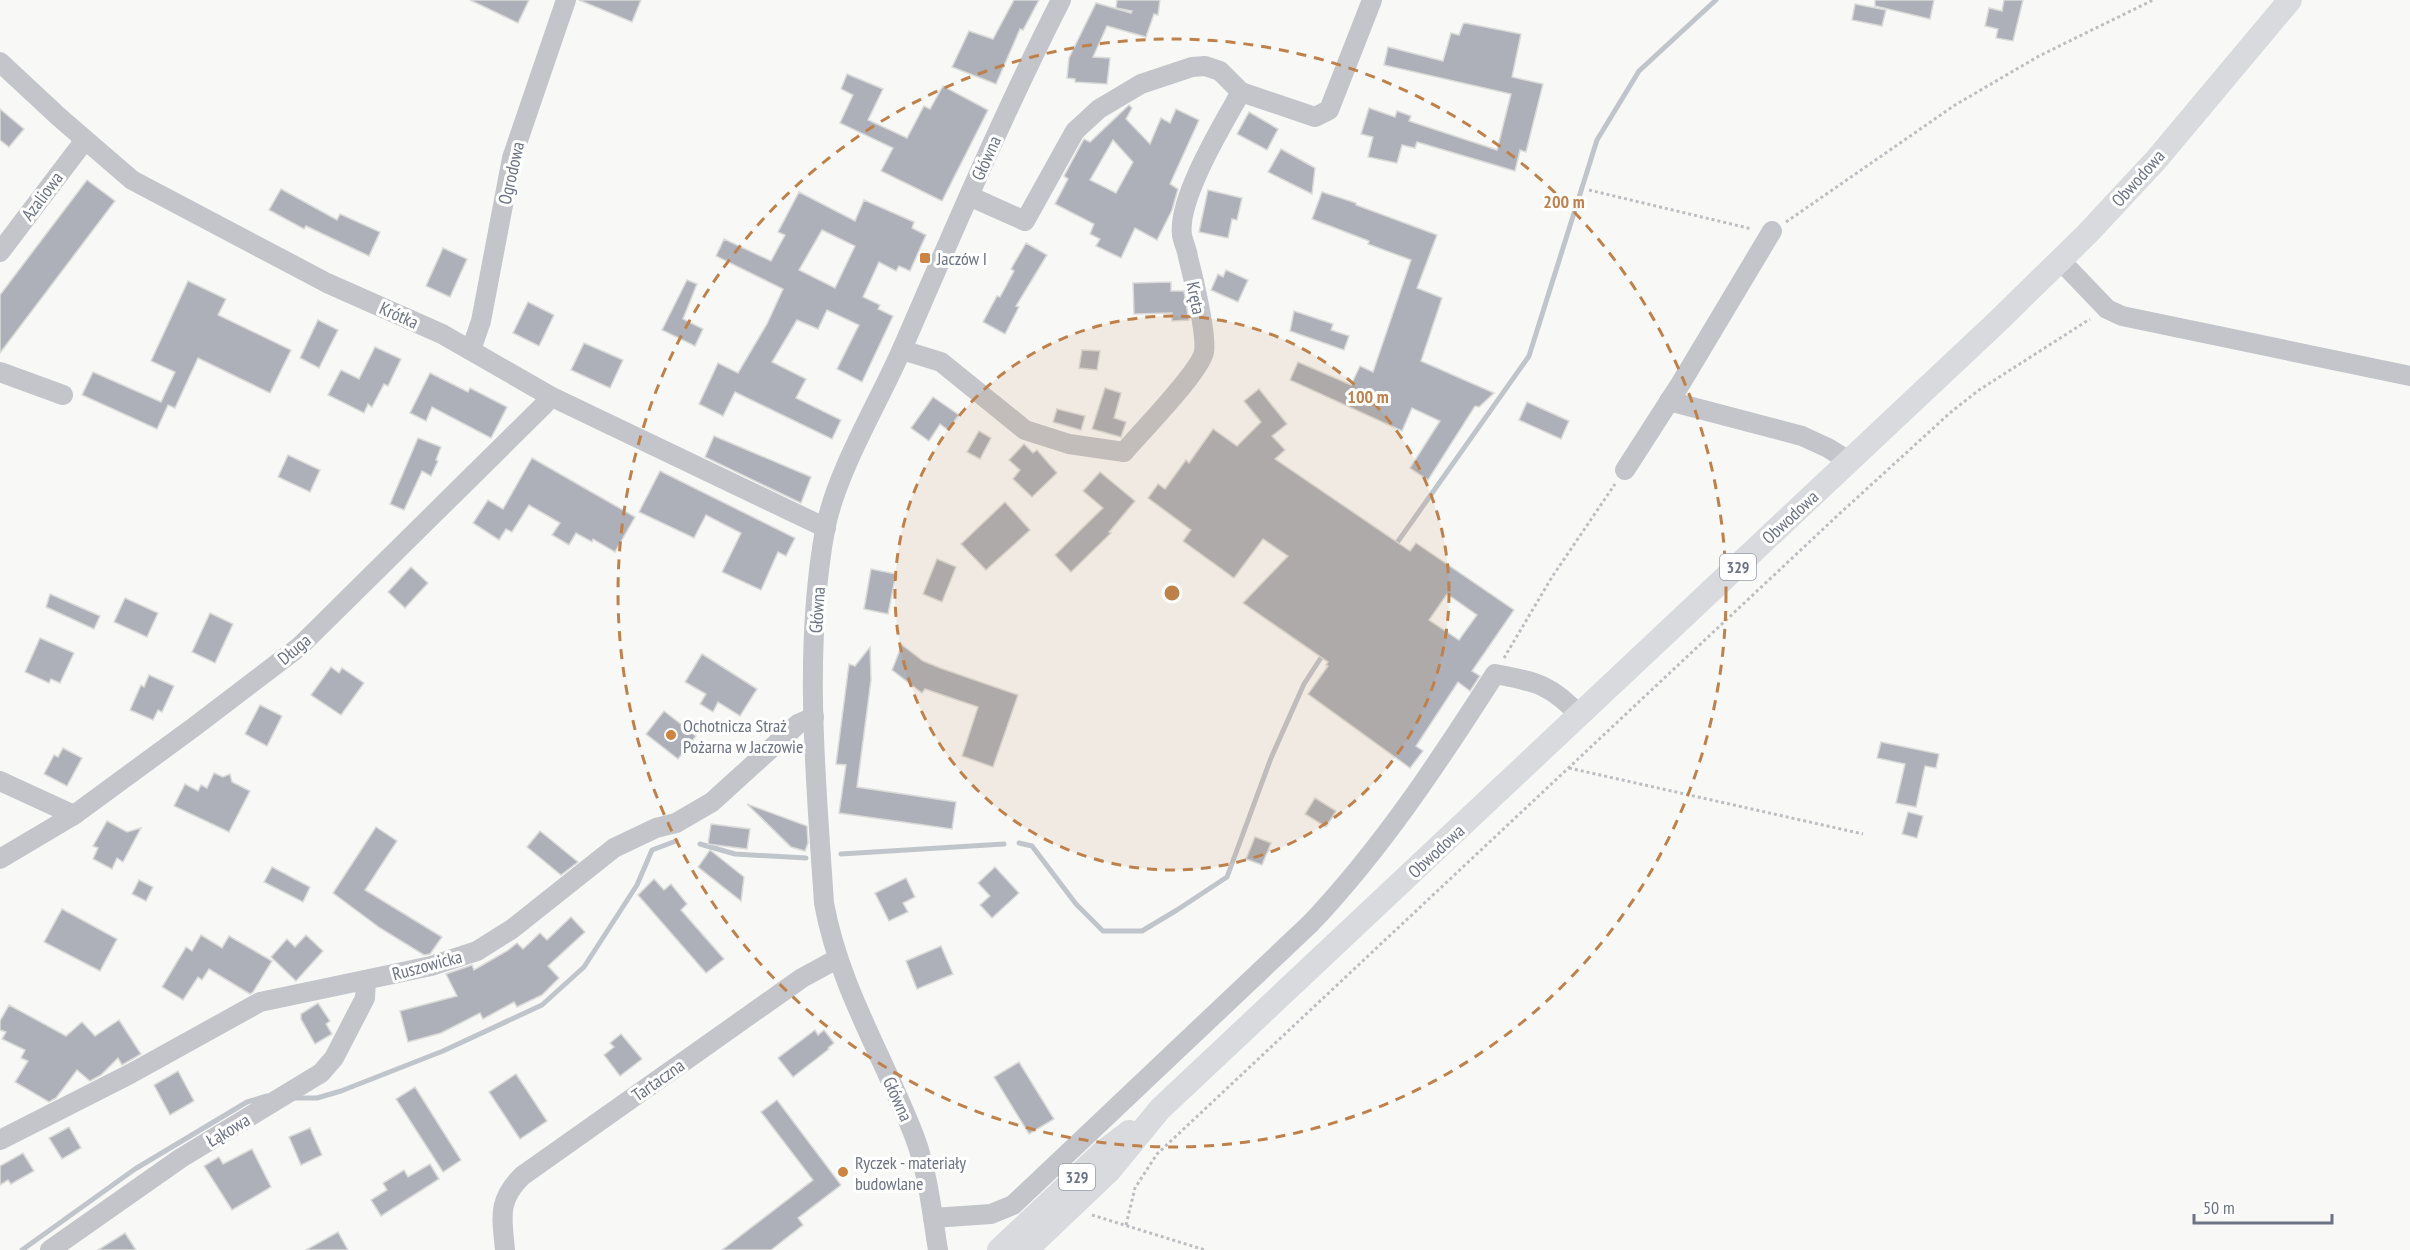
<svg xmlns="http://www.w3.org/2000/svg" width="2410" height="1250" viewBox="0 0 2410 1250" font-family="'PT Sans Narrow',sans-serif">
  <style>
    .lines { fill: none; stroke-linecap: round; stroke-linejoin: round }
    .stream { stroke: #c0c5cb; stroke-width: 5 }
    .building { fill: #adb0b8; stroke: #dadbd9; stroke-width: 1.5; fill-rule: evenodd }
    .path { stroke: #bdbec2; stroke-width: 3; stroke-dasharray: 3 3; stroke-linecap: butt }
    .minor { stroke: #c3c5ca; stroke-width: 20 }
    .major { stroke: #d9dade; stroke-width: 24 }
    .ring { fill: none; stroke: #bf814b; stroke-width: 3; stroke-dasharray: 10 8 }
    .poi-dot { fill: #ce8441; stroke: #fff; stroke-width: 2 }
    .labels { text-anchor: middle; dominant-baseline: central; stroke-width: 6; stroke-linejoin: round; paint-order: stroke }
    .shield { fill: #fff; stroke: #989da9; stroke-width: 1.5 }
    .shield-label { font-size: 16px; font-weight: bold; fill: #6c7384 }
    .street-label { font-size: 18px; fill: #6c7384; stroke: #fff }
    .poi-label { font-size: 18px; fill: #6c7384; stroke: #fff; text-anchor: start }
    .centre { fill: #bf814b; stroke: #fff; stroke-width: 3 }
    .ring-label { font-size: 18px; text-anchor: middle; font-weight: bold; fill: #bf814b; stroke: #fff; stroke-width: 6; stroke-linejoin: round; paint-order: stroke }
  </style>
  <rect width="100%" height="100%" fill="#f8f9f7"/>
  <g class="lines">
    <g class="stream">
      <polyline points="1394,547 1529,356 1597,140 1639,71 1716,0"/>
      <polyline points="1019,843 1032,846 1076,904 1103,931 1142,931 1177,910 1227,877 1271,758 1304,684 1324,653"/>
      <polyline points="700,844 735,854 806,858"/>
      <polyline points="841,854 1004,844"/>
      <polyline points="294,1098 317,1098 341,1091 443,1051 542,1005 584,967 637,885 652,850 676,841"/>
      <polyline points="22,1250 135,1169 247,1102 267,1096"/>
    </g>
  </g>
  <g class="building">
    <polygon points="470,0 529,0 518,23"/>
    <polygon points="579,0 641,0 632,22"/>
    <polygon points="1014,0 1039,0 1023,30 1020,29 996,84 952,67 969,31 993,39"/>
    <polygon points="1117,0 1160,0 1158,15 1154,14 1146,37 1107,26 1093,57 1110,58 1107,84 1075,82 1075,79 1067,78 1069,58 1096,3 1131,13 1132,11 1116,8"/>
    <polygon points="1875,0 1934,0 1930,19 1875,6"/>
    <polygon points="2004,0 2023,0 2013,41 1996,38 1998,29 1985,26 1989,8 2002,11"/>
    <polygon points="1855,4 1886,10 1882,26 1852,20"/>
    <polygon points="1465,23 1521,34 1512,77 1543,84 1526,152 1520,150 1515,171 1417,142 1415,148 1402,145 1397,163 1368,157 1373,137 1361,134 1369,108 1395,117 1397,111 1411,116 1409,121 1497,150 1511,94 1384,65 1388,47 1443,61 1451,33 1459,35 1463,24"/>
    <polygon points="847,74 883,89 868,120 907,138 924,106 930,109 943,86 988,110 942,201 881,171 893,148 840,123 853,95 841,89"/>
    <path d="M1129,105l3,3 -6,11 24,25 11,-26 9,5 6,-14 23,11 -29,64 8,5 -6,21 -15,30 -22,-12 -14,30 -25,-12 4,-7 -10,-5 4,-10 -39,-20 13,-25 -4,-3 20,-37 6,3zM1113,140l20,22 -17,31 -26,-13z"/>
    <polygon points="0,109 24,129 9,147 0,140"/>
    <polygon points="1249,112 1278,129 1267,150 1237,134"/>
    <polygon points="1281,149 1315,168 1312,194 1268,172"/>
    <polygon points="87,180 115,201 0,353 0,295"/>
    <polygon points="281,189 337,220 340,214 380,232 369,256 306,226 304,229 269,210"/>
    <polygon points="1208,190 1242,198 1237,220 1232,219 1228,238 1199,232"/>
    <path d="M799,192l56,29 9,-21 50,22 -2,6 14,7 -16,36 -11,-5 -3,5 -17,-9 -16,35 17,8 -2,4 15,7 -31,66 -25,-13 22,-44 -32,-15 -9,19 -21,-9 -25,42 34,17 -10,19 45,22 -9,19 -97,-47 -12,24 -24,-12 19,-41 20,10 29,-49 16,-35 -67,-33 8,-17 47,22 14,-26 -7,-3zM822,230l33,16 -20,42 -36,-18z"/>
    <polygon points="1322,192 1356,203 1356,205 1437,235 1417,288 1442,298 1421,361 1494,393 1479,407 1475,406 1428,480 1410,468 1440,421 1412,408 1402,431 1290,380 1298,362 1351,385 1360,366 1373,372 1411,260 1368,244 1369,241 1312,219"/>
    <polygon points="1026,243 1047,255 1016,306 1019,307 1005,334 983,322 997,296 1000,297 1014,271 1011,269"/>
    <polygon points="443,248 467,259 450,297 426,286"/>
    <polygon points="1226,270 1248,280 1238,302 1211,290 1218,274 1223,277"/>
    <polygon points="687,280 697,284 683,319 703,329 695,346 662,330"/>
    <polygon points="188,281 226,299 218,315 291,350 270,393 198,358 175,408 168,405 157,429 82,395 93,372 161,402 175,372 151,361"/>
    <polygon points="1171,282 1171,291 1184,291 1189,320 1172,321 1172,313 1134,314 1133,283"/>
    <polygon points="528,302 554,315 539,346 513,333"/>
    <polygon points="1294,311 1333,324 1331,330 1349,336 1344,350 1290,331"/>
    <polygon points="318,320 338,330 319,368 300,358"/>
    <polygon points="584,343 623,360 610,388 571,370"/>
    <polygon points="375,347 401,359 388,386 384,384 372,407 368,404 364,413 328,395 341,370 359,379"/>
    <polygon points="1082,350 1100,351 1097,370 1079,368"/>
    <polygon points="430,373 468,392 470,388 507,407 491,438 432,407 426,421 410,413"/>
    <polygon points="1105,388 1121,393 1114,418 1126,422 1121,437 1092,429"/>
    <path d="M1259,389l28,35 -15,12 13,14 -10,9 135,92 6,-8 98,67 -42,61 8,5 -10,15 -12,-9 -42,64 7,5 -13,17 -102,-74 20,-28 -2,-1 2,-3 -85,-59 45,-47 -25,-17 -29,39 -51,-37 8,-11 -43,-32 10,-14 7,5 21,-29 3,3 24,-34 24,17 24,-24 -17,-21zM1447,594l30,21 -18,25 -30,-20z"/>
    <polygon points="933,397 959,415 948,430 940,424 929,441 911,428"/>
    <polygon points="1527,402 1569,421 1561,439 1519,420"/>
    <polygon points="1057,409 1085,416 1081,430 1053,422"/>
    <polygon points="979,431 991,438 980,459 967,452"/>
    <polygon points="714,436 811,477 801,503 705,457"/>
    <polygon points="418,438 441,447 436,460 438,461 431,476 422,471 404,510 390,504"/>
    <polygon points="1024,444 1033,453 1037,450 1057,473 1032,497 1013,479 1020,470 1009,460"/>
    <polygon points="288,455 320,470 310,492 278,477"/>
    <polygon points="532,458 635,517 615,552 593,539 592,542 576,533 569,545 552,535 560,523 529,505 512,532 506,529 499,540 473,523 488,500 503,509"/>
    <polygon points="660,471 795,538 786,556 778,552 761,590 722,572 741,533 706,515 694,538 639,512"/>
    <polygon points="1100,472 1135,501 1109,532 1111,533 1071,572 1055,555 1103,508 1083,491"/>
    <polygon points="1005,502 1030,530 986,570 961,544"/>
    <polygon points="937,559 956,567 942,602 923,594"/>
    <polygon points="411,567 428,583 405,608 388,592"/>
    <polygon points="871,569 896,574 888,614 864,609"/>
    <polygon points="50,594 100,616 94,629 46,607"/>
    <polygon points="125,598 158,613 147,637 114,622"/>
    <polygon points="210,613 233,624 215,663 192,652"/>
    <polygon points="40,638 74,653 60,683 51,679 49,683 25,672"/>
    <polygon points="902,645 923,661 940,668 1018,695 993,767 962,756 978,707 925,689 922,693 892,670"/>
    <polygon points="870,647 871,680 857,787 956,802 952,829 839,813 846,765 836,764 849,664 855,666"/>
    <polygon points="702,654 757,689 740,716 718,702 713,712 700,704 706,694 685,682"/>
    <polygon points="331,667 339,673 342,668 364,683 341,715 311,695"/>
    <polygon points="149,675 174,686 162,712 158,710 153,720 130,710 141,685 144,687"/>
    <polygon points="260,705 282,716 267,746 245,734"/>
    <polygon points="664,711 696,736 678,759 646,734"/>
    <polygon points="1881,742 1939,754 1936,768 1925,766 1916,807 1896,803 1905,764 1877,758"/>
    <polygon points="63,748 82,758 67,786 44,774 54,755 58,757"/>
    <polygon points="214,773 223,777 230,774 232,782 250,791 229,832 174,806 185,784 198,791 201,785 207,788"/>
    <polygon points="1315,798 1336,811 1326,827 1305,814"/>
    <polygon points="747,804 807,826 808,843 805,851 791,847"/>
    <polygon points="1908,812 1923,816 1917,838 1902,834"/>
    <polygon points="107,821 127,832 141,828 123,862 117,858 112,869 93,859 98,848 93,846"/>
    <polygon points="711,824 750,829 747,849 708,844"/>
    <polygon points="376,827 397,841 365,890 442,937 430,954 424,955 380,928 333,893"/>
    <polygon points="540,831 578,862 561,875 527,847"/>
    <polygon points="1255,837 1271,843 1262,865 1246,859"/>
    <polygon points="710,850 744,877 741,901 698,867"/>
    <polygon points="272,867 310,887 303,902 264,882"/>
    <polygon points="995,867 1019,893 992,918 980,905 990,896 978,883"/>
    <polygon points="906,878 915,897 903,903 908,912 889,921 875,893"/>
    <polygon points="654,879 664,890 671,884 687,904 681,910 724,959 706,973 638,895"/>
    <polygon points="139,880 153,887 146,901 132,894"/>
    <polygon points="62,909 117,939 100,971 44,942"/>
    <polygon points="571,917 585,932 548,966 559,978 542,995 517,1007 514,1002 483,1019 480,1013 441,1033 408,1042 400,1011 457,996 446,974 472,965 474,970 507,951 517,943 523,949 540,933 547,940"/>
    <polygon points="201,935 222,948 229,936 272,961 253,992 250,994 209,969 202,980 198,977 183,1000 162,987 186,947 192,951"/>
    <polygon points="306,935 323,951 296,981 271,957 287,939 295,947"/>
    <polygon points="941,946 953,974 917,989 906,961"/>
    <polygon points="318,1003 330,1021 326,1024 332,1034 315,1044 301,1019 301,1014"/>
    <polygon points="9,1005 66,1036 82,1022 95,1036 119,1020 141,1054 122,1065 118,1058 101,1075 90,1081 77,1070 56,1098 49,1102 15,1082 28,1061 21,1058 25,1050 2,1039 6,1032 0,1030 0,1021"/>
    <polygon points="815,1030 818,1035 824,1030 834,1043 828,1048 829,1049 793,1077 778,1058"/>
    <polygon points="621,1034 642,1059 620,1076 604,1055 614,1047 610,1043"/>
    <polygon points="1019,1062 1054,1119 1029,1134 994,1077"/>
    <polygon points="178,1071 194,1101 170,1115 154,1085"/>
    <polygon points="516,1074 547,1121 520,1139 489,1092"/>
    <polygon points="415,1087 461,1160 443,1172 396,1099"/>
    <polygon points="777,1100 841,1185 798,1218 803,1225 771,1250 722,1250 813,1180 761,1112"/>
    <polygon points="69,1127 81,1148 62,1159 49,1138"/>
    <polygon points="310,1128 322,1155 301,1165 289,1137"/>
    <polygon points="252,1149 271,1187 232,1210 204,1166 219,1157 223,1164"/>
    <polygon points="23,1153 34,1171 11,1184 8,1180 0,1185 0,1166"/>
    <polygon points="430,1164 439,1179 381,1216 371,1200 387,1190 383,1183 404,1170 408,1177"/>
    <polygon points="338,1232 348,1250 306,1250"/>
    <polygon points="125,1233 136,1250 98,1250"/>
  </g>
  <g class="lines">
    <g class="path">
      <polyline points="1589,190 1752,229"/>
      <polyline points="1786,222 1955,105 2039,56 2153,0"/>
      <polyline points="1504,658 1552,577 1615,484"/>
      <polyline points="1569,768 1863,834"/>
      <polyline points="1092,1215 1205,1250"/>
      <polyline points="1126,1225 1135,1188 1157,1154 1837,516 1951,412 1979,390 2090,319"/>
    </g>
    <g class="minor">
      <polyline points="0,62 59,117 132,180 327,283 442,334 550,396 826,528"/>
      <polyline points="969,196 1025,221 1075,131 1099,109 1141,84 1192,67 1205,66 1220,71 1241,92 1315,117 1329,110 1372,0"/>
      <polyline points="0,252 85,140"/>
      <polyline points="2060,260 2107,309 2122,316 2410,376"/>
      <polyline points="471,350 481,321 512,158 566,0"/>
      <path d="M902,350l39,12 84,68 44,14 55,8c16,-19 76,-80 80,-100 3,-17 -11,-76 -16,-95 -1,-8 -5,-15 -6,-22 -5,-36 41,-111 59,-143"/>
      <polyline points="0,372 63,395"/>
      <polyline points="1669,401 1802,436 1828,448 1849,461"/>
      <polyline points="1625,470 1681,383 1772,231"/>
      <polyline points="0,781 74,815"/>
      <polyline points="0,859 74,815 194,727 299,647 544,405 550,396"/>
      <polyline points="0,1140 130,1074 260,1002 431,966 477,951 512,929 614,848 656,828 676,823 712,802 798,724 814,717"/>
      <path d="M933,1218l58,-4 22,-9 298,-282c71,-75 129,-163 184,-249 41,8 56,10 85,42"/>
      <polyline points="50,1250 181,1158 321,1073 334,1058 365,998 366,980"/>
      <path d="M505,1250c-3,-33 -8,-49 17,-74l280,-198 35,-19"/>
      <path d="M938,1250c-6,-37 -10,-77 -23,-112 -30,-79 -76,-151 -91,-235 -8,-123 -21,-251 1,-373 11,-58 53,-126 77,-181 51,-117 101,-235 159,-349"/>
    </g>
    <g class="major">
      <polyline points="999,1250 1104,1151 1129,1132"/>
      <polyline points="1026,1250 1110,1170 1160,1109 1997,322 2087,234 2156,160 2290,0"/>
    </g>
  </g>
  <circle cx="1172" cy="593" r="277" fill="#bf814b" fill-opacity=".12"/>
  <g class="ring">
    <circle cx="1172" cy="593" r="277"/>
    <circle cx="1172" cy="593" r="554"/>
  </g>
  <g class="poi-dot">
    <rect x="919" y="252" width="12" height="12" rx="3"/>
    <circle cx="671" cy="735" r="6"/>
    <circle cx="843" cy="1172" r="6"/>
  </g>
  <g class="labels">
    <g class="shield">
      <rect x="1720" y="554" width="36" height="26" rx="4.5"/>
      <rect x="1059" y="1164" width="36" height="26" rx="4.5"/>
    </g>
    <g class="shield-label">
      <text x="1738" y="567">329</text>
      <text x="1077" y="1177">329</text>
    </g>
    <g class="street-label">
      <text transform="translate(986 158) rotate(-66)">Główna</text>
      <text transform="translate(511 173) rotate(-77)">Ogrodowa</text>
      <text transform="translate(2138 178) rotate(-48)">Obwodowa</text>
      <text transform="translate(42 196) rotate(-53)">Azaliowa</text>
      <text transform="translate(1196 298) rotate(79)">Kręta</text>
      <text transform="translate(399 315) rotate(24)">Krótka</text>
      <text transform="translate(1790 517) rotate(-43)">Obwodowa</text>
      <text transform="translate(817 610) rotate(-86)">Główna</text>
      <text transform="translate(294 649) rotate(-40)">Długa</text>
      <text transform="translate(1436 851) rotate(-43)">Obwodowa</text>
      <text transform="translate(427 965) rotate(-15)">Ruszowicka</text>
      <text transform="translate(658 1080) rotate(-35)">Tartaczna</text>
      <text transform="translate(898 1099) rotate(66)">Główna</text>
      <text transform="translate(228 1130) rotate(-31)">Łąkowa</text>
    </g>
    <g class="poi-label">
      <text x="937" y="258">Jaczów I</text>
      <text x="683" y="725">Ochotnicza Straż<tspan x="683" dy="21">Pożarna w Jaczowie</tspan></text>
      <text x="855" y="1162">Ryczek - materiały<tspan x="855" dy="21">budowlane</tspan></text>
    </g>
  </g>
  <circle cx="1172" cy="593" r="9" class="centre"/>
  <g class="ring-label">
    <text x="1564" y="208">200 m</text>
    <text x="1368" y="403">100 m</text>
  </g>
  <path d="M2194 1214v9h138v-9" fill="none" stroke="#6c7384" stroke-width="3"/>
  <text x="2203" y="1214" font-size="18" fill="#6c7384" stroke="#ffffff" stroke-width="4.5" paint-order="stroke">50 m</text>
</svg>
